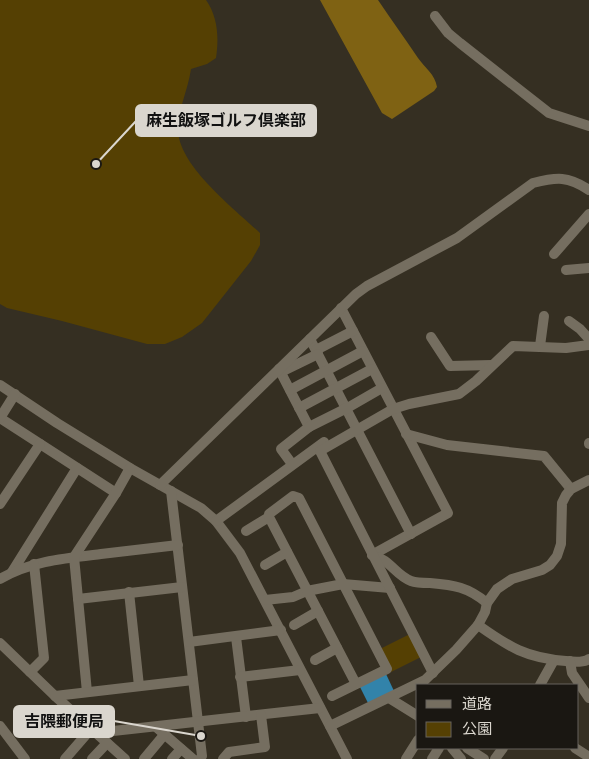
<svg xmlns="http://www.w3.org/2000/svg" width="589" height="759" viewBox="0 0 589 759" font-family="Arial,'Noto Sans JP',sans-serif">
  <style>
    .green { fill: #554003 }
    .forest { fill: #7f6213 }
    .water { fill: #3283aa }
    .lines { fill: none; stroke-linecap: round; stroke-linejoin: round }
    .minor { stroke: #756e60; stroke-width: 10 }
    .leader { fill: none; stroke: #dad6ce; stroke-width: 2 }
    .callout-dot { fill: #dad6ce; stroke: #1a1712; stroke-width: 2 }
    .callout { fill: #dad6ce; stroke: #dad6ce; stroke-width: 2 }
    .callout-label { font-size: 16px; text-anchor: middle; font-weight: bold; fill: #111 }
  </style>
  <rect width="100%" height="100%" fill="#352f22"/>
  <g class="green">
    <path d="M0,0h206c12,17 13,38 10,58l-9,6 -16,5c-3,21 -13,40 -13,60 0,37 57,80 82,104v12l-9,16 -49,62 -20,14 -17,7h-18l-85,-23 -55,-13 -7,-4z"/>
    <polygon points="410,634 421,657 391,672 380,649"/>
  </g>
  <path class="forest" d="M320,0h58c13,19 27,39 40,58 7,10 17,16 19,29l-3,4 -42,28 -10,-6z"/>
  <polygon class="water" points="386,674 394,691 368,703 360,687"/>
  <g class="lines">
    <g class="minor">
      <polyline points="435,16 448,33 460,43 549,113 589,126"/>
      <polyline points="554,254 589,214"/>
      <polyline points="566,270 589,268"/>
      <polyline points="341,308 448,513 372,555"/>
      <polyline points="569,321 580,329 589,339"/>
      <polyline points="431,337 450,366 492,365"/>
      <polyline points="310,339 411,534"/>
      <polyline points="540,346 544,316"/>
      <polyline points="316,350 353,331"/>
      <polyline points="279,369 309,427 281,449 292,464"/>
      <polyline points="281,372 318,354"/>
      <polyline points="0,385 57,423 130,468 201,508 216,521 240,553 347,759"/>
      <polyline points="290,390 363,351"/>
      <polyline points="299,408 372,369"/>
      <polyline points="0,418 116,493"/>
      <polyline points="0,418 15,394"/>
      <polyline points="309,427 349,407 382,388"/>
      <polyline points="406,434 447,445 544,456 571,489"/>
      <polyline points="589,444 589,443"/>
      <path d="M160,485l196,-191 11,-8 90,-48 76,-55c24,-6 35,-7 56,7"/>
      <polyline points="171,491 202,756 200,759"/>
      <polyline points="0,504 40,444"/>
      <polyline points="216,521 324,442"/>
      <polyline points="246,531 269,517"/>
      <path d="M372,555c19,5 23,20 39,26 5,2 12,2 19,2 24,2 38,4 57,20"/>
      <polyline points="265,565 287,552"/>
      <polyline points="12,572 77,468"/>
      <path d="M0,579c30,-18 67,-21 101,-25 25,-3 51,-6 77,-9"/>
      <polyline points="129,592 139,686"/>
      <polyline points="78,599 182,587"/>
      <polyline points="265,600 293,597 307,591 343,584 390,588"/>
      <polyline points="294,625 318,611"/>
      <path d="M478,625c31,22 48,33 88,36 7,1 17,2 23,-2"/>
      <polyline points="236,637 246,717"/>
      <polyline points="189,642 281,630"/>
      <polyline points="0,643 55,696 125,759"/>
      <polyline points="315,660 337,648"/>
      <polyline points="570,661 572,673 589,698"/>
      <polyline points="30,672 44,658 34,564"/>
      <polyline points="433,673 320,451 393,409 409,404 459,394 476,381 513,346 566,348 589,345"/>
      <polyline points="240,677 300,670"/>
      <polyline points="540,685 554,660"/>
      <polyline points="87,692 74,557 116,493 130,468"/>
      <polyline points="55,696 193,680"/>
      <polyline points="332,696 387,669 299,498 293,496 269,514 269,517 356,684"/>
      <polyline points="389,698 418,716"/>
      <polyline points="0,726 25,759"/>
      <polyline points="330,726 425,680 456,650 478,625 485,612 487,603 497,589 512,579 542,570 550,565 557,556 561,544 562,503 566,495 571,489 589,480"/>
      <polyline points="156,727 193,759"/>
      <polyline points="95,733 320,708"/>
      <polyline points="452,748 461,759"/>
      <polyline points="467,748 484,759"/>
      <polyline points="575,748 589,757"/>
      <polyline points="65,759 91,729"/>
      <polyline points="92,759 107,743"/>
      <polyline points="144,759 164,735"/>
      <polyline points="172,759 181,749"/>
      <polyline points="223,759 229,752 265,747 261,715"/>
      <polyline points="406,759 418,740"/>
      <polyline points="432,759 439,748"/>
      <polyline points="495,759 503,748"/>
    </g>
  </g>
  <path class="leader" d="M96 164L136 121M201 736L114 721"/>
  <g class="callout-dot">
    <circle cx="96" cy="164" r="5"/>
    <circle cx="201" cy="736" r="5"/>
  </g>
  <g class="callout">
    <rect x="136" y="105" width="180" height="31" rx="5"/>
    <rect x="14" y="706" width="100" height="31" rx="5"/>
  </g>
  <g class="callout-label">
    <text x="226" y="126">麻生飯塚ゴルフ倶楽部</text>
    <text x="64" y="727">吉隈郵便局</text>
  </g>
  <rect x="416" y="684" width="162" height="65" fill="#1a1712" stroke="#67635d"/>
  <rect x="426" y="700" width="25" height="8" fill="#756e60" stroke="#67635d"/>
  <text x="462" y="709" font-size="15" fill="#dad6ce">道路</text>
  <rect x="426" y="722" width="25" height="15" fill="#554003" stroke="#67635d"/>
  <text x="462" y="734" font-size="15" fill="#dad6ce">公園</text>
</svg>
